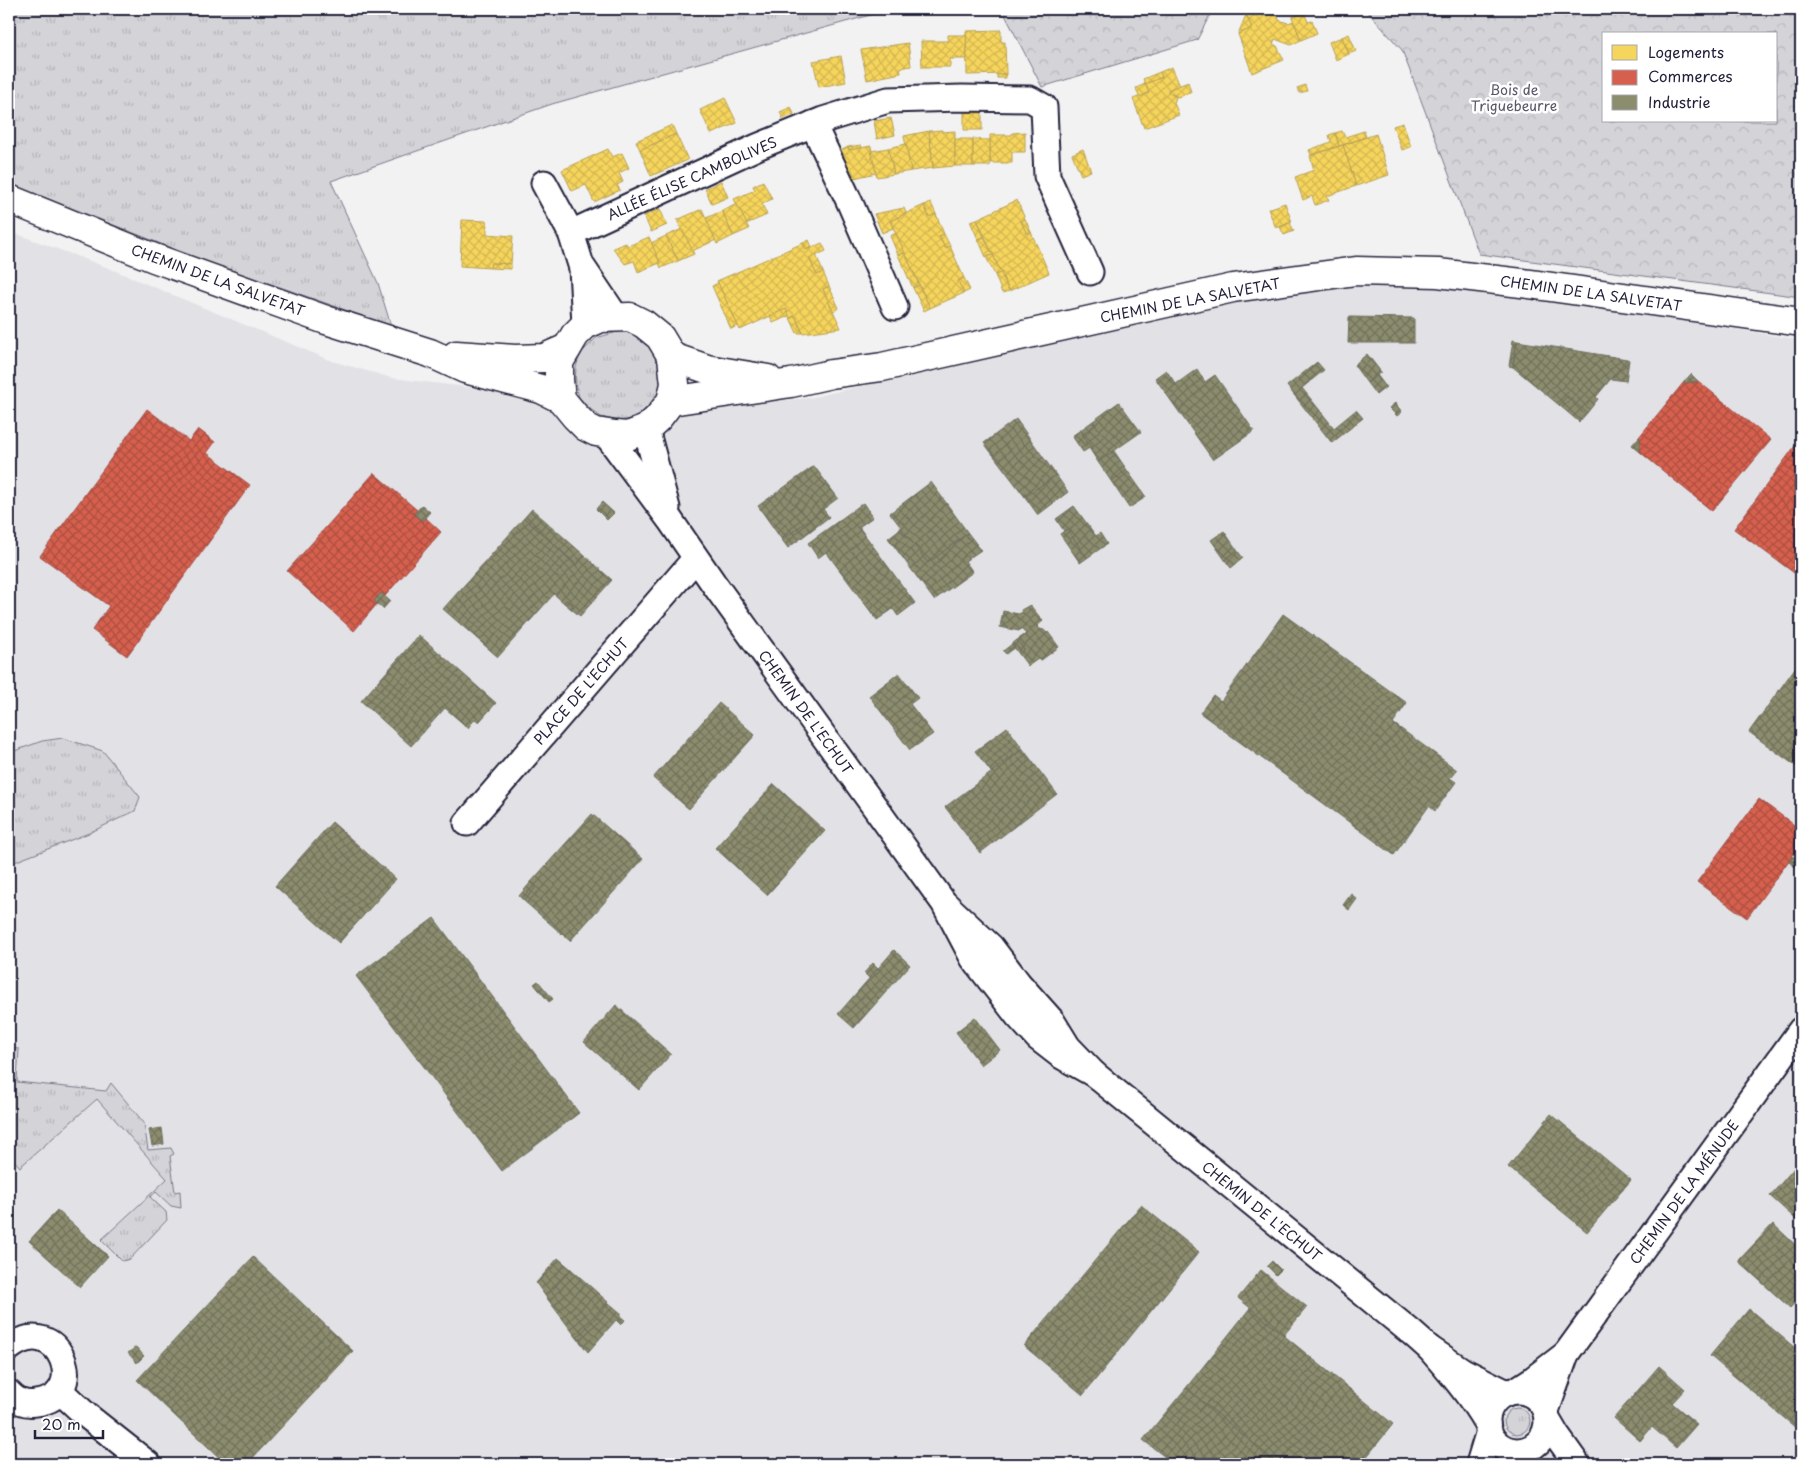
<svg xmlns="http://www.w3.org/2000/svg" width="1810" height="1473" viewBox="0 0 1810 1473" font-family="'Playpen Sans',sans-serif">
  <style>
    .built { fill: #e2e2e6 }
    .grass { fill: url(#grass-tufts); stroke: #7a7a8a }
    .forest { fill: url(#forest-crowns); stroke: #7a7a8a; fill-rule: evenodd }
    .homes { fill: url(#homes-cross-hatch); stroke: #b69f52 }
    .shops { fill: url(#shops-cross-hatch); stroke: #a04d48 }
    .industry { fill: url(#industry-cross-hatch); stroke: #6c6c5f }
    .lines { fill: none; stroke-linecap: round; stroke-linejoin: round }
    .minor-casing { stroke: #22223b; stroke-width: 29 }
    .secondary-casing { stroke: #22223b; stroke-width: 31 }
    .minor { stroke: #fff; stroke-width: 25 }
    .secondary { stroke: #fff; stroke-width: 28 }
    .labels { text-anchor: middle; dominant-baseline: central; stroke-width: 5; stroke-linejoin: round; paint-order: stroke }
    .park-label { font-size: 14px; fill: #57576a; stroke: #fff }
    .street-label { font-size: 14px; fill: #22223b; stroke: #fff }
  </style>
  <defs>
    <pattern id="grass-tufts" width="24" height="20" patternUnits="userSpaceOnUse" patternTransform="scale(1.25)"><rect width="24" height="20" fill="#d3d3d8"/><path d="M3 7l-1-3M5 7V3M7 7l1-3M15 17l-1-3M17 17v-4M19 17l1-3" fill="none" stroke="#b5b5ba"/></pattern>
    <pattern id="forest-crowns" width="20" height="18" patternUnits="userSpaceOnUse" patternTransform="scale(1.25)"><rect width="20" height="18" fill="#d3d3d8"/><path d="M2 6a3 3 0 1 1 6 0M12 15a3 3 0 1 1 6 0" fill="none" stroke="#b5b5ba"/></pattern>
    <pattern id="homes-cross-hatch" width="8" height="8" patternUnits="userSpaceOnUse" patternTransform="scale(1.25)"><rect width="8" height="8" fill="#f6d55c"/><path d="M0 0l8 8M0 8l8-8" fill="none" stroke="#d3b751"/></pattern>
    <pattern id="shops-cross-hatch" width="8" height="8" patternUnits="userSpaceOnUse" patternTransform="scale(1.25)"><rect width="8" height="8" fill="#d6604d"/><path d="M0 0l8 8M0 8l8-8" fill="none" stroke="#ad4f41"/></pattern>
    <pattern id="industry-cross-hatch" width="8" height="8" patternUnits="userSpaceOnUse" patternTransform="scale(1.25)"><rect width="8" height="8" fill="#8c8c6e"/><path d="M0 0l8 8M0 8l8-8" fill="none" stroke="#72725c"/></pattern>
  </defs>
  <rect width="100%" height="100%" fill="#f2f2f3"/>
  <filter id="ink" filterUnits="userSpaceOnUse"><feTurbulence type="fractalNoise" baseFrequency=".02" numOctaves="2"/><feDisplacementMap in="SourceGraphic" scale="10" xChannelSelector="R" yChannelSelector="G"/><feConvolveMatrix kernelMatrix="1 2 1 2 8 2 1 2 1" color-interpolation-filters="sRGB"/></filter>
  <g filter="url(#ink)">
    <polygon class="built" points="9,231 106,267 332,361 392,378 500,391 552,409 579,433 603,449 634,449 660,434 681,409 809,398 952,365 1194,304 1359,284 1482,290 1543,297 1801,340 1801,1464 9,1464"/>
    <g class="grass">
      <polygon points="9,9 892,9 552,104 331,181 378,283 391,326 191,256 9,183"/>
      <polygon points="624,330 638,334 648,341 662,364 662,391 646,413 632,419 617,421 601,417 589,408 579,397 575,382 576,367 580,354 596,338"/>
      <polygon points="63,738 103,751 140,797 135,811 89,833 9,864 9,753 42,741"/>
      <polygon points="9,1048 19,1049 17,1082 106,1091 111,1083 144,1123 148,1150 171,1148 174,1154 170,1156 175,1192 180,1191 181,1208 171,1206 156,1192 150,1197 166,1212 167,1220 130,1259 122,1261 101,1240 167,1179 97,1099 20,1167 9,1155"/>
      <circle cx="1517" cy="1421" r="13"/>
    </g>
    <g class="forest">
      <polygon points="1002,9 1213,9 1197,40 1042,87"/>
      <path d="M1365,9h436v288l-322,-43 -77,-204zM1604,34h172v87h-172z"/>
    </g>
    <g class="homes">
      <polygon points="1261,9 1275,9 1279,20 1288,23 1294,21 1301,40 1291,45 1275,39 1273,44 1277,46 1284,60 1252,73 1238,34 1252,28 1246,15"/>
      <polygon points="1304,12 1308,22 1312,21 1317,33 1301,40 1292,17"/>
      <polygon points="1246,15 1252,28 1238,34"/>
      <polygon points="1001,30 1001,42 1005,42 1006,74 967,75 966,31"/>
      <polygon points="1349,34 1356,51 1349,54 1342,37"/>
      <polygon points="948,35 966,35 967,59 950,59 950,67 922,67 921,41 948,41"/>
      <polygon points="1342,37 1349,54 1336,60 1329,42"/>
      <polygon points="908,43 911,66 900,68 901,73 867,80 861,50"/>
      <polygon points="841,56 846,82 819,87 813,61"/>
      <polygon points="1172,67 1180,86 1168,90 1169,93 1176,97 1174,103 1179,115 1144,128 1133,99 1149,93 1145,84 1162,77 1160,72"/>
      <polygon points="1160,72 1162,77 1145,84 1143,79"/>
      <polygon points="1006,74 1006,78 997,78 997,75"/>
      <polygon points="1188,82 1191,92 1178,97 1169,93 1168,90"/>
      <polygon points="1145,84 1149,93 1139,97 1136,88"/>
      <polygon points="1305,85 1307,91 1299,93 1297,88"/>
      <polygon points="725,98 737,123 711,134 700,110"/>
      <polygon points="791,107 794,114 783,119 780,112"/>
      <polygon points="964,112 982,113 982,130 964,130"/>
      <polygon points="891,118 895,135 877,139 874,121"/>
      <polygon points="1403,123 1411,147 1402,150 1393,126"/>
      <polygon points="672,125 676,134 640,150 636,141"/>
      <polygon points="942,130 942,132 955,131 955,166 933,168 929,131"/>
      <polygon points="929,131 933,168 911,171 904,136"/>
      <polygon points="1342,131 1345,137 1364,131 1366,137 1339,146 1335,133"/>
      <polygon points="1025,132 1025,152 1012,152 1012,163 990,163 990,135 1012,135 1012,133"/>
      <polygon points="1335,133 1339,146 1311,155 1309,150 1331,142 1329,135"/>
      <polygon points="676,134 688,160 651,176 640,150"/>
      <polygon points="1376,134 1389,175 1356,186 1343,145"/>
      <rect x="955" y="139" width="18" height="27"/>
      <polygon points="973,139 990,140 990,166 973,166"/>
      <polygon points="906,144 911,171 894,174 888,148"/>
      <polygon points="861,145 862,148 849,150 848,147"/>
      <polygon points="1343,145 1356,186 1327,196 1329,200 1315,205 1312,196 1303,200 1295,177 1314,170 1310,156"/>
      <polygon points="871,146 876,173 854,178 852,170 842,172 834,154 848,147 849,150"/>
      <polygon points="888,148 894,174 877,177 871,151"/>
      <polygon points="608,149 612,157 622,153 629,168 619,173 623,182 617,185 620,190 594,202 586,185 572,191 562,170"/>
      <polygon points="1083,149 1091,171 1081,175 1072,154"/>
      <polygon points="721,181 728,197 712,204 705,189"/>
      <polygon points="763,181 772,199 762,204 767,215 746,224 734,199 755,190 753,186"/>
      <polygon points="1017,200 1025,219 1021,221 1027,234 1031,232 1049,273 1009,291 977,219"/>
      <polygon points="931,203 936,214 929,217 924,205"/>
      <polygon points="1285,203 1292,222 1276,228 1268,209"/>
      <polygon points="737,204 749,229 733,236 722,211"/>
      <polygon points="924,205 929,217 936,214 944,234 939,236 945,248 950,246 964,278 958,281 964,293 930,308 890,221"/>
      <polygon points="904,208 906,213 890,221 893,228 882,233 874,214"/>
      <polygon points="660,209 667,225 651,232 644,216"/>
      <polygon points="702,209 716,240 692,251 677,220"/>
      <polygon points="722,211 733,236 717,244 706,218"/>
      <polygon points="977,219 984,237 978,239 970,221"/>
      <polygon points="1025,219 1031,232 1027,234 1021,221"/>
      <polygon points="462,220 487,221 487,234 513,236 511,264 491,263 490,268 460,266"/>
      <polygon points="1290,223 1294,231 1284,235 1280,227"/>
      <polygon points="682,229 694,254 678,261 666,236"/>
      <polygon points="896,233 905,253 898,255 890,236"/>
      <polygon points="944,234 950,246 945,248 939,236"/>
      <polygon points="666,236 678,261 661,268 651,243"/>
      <polygon points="649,237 660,263 638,272 634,261 625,264 613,248 626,243 628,246"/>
      <polygon points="984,237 993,255 986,257 978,239"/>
      <polygon points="809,240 812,247 806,250 803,243"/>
      <polygon points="803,243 806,250 822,243 826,251 809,258 817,275 823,272 829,286 823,289 841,328 803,333 795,316 790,318 786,309 740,330 717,281"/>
      <polygon points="905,253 919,285 913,288 898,255"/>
      <polygon points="816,255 823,272 817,275 809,258"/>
      <polygon points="993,255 1001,273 995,275 986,257"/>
      <polygon points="491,263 511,264 511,269 490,268"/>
      <polygon points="1001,273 1009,291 1002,293 995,275"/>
      <polygon points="964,278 970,290 964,293 958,281"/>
      <polygon points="718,283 738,326 731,329 712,286"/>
      <polygon points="919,285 930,308 924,311 913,288"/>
      <polygon points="829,286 839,308 833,311 823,289"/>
      <polygon points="786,309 789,316 773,323 770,316"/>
      <polygon points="795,316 803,333 797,333 790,318"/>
    </g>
    <g class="shops">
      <polygon points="1698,381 1771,440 1712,511 1640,452 1639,437 1684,382 1697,382"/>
      <polygon points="147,409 189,441 198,429 215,442 207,453 250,485 127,656 92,630 109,606 40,556"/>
      <polygon points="1795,446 1801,451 1801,578 1734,529"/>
      <polygon points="374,473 417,510 414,514 422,521 425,517 441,532 385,596 381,593 374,601 377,604 354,631 287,571"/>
      <polygon points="1759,799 1801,830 1801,844 1747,918 1697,882"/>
    </g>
    <g class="industry">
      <polygon points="1349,317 1414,318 1414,343 1348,343"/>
      <polygon points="1513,340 1517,341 1513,367 1509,366"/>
      <polygon points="1517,341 1627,359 1596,397 1598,399 1587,413 1567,396 1559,405 1513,367"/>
      <polygon points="1367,354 1381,372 1367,383 1354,365"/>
      <polygon points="1627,359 1629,360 1626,381 1611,379"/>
      <polygon points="1317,362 1324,370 1302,388 1334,428 1356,410 1363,418 1332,443 1287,386"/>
      <polygon points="1197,369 1205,382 1215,375 1254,431 1213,460 1155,378 1166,370 1176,384"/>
      <polygon points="1691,374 1698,381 1686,383 1684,382"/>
      <polygon points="1377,375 1386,387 1376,395 1367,383"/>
      <polygon points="1567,396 1587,413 1579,422 1559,405"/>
      <polygon points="1119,402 1141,432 1098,462 1089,448 1091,447 1082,434 1096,425 1093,421"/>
      <polygon points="1395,403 1402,412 1397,416 1389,408"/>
      <polygon points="1016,419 1056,475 1025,497 984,443"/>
      <polygon points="1093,421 1096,425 1082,434 1091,447 1083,452 1072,436"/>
      <polygon points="1639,437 1640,438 1640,452 1632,445"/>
      <polygon points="1114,451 1127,470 1111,481 1098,462"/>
      <polygon points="814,466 838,498 782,540 758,506"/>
      <polygon points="1127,470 1146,497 1129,508 1111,481"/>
      <polygon points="1056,475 1068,492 1038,515 1025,497"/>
      <polygon points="931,482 968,533 928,563 890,513"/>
      <polygon points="602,502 614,513 607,520 596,509"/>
      <polygon points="863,503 873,517 859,527 915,603 898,616 893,609 877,620 826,552 818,558 808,543"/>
      <polygon points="422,505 430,512 422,521 414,514"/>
      <polygon points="1074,506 1096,536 1100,533 1107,544 1087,558 1067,529 1064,531 1056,519"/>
      <polygon points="532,509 585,556 577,565 524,518"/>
      <polygon points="823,509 829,517 788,548 782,540"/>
      <polygon points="524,518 577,565 585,556 612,580 580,616 570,608 573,605 566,600 564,603 554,594 498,657 443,609"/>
      <polygon points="901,528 928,563 968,533 981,550 965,561 973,572 934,600 888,538"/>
      <polygon points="1067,529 1087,558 1080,563 1060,534"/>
      <polygon points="1224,531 1237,550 1225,560 1211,540"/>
      <polygon points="1237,550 1243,558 1231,568 1225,560"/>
      <polygon points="381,593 390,601 383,609 374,601"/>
      <polygon points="566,600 573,605 570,608 564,603"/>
      <polygon points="1030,605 1043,621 1037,626 1040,629 1044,630 1047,633 1048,632 1059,647 1040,661 1038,659 1028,666 1019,654 1024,650 1017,640 1026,634 1021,629 1019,631 1000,627 1003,611 1019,614 1022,612 1021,610"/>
      <polygon points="1283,614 1407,703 1393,723 1457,770 1450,778 1456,782 1435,811 1429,806 1394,855 1200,713 1213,695 1221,701"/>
      <polygon points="419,635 496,703 479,722 475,719 468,728 445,708 411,746 361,701"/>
      <polygon points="1017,640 1024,650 1019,654 1012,644"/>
      <polygon points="1012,644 1015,648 1006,654 1003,651"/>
      <polygon points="1800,661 1801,662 1801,770 1749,732"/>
      <polygon points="899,673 918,698 910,704 933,734 910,750 869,696"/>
      <polygon points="719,703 755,735 689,809 653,778"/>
      <polygon points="1007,727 1023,749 991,772 975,751"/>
      <polygon points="1023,749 1057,794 980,853 945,807"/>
      <polygon points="774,784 825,831 767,895 715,848"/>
      <polygon points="592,814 643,859 570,941 524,901 536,887 531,882"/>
      <polygon points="332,822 396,879 339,943 275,886"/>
      <polygon points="1792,856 1799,861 1795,867 1789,862"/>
      <polygon points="531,882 536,887 524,901 519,896"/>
      <polygon points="1351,894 1357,899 1349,910 1343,905"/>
      <polygon points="434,918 579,1113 502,1171 356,976"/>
      <polygon points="894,950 910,965 854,1028 838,1014"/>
      <polygon points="873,963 878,968 869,978 864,973"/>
      <polygon points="538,981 553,999 549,1002 534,984"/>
      <polygon points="616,1005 671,1054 639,1090 584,1042"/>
      <polygon points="975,1017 1000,1050 981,1065 956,1032"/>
      <polygon points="1551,1114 1631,1180 1587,1232 1508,1167"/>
      <polygon points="162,1128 164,1144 152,1146 149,1130"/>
      <polygon points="1795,1167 1801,1173 1801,1224 1770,1196"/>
      <polygon points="1141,1205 1199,1252 1083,1395 1024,1346"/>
      <polygon points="57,1210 108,1256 80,1287 29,1241"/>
      <polygon points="1773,1224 1801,1250 1801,1296 1790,1308 1738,1261"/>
      <polygon points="253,1257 353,1351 247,1464 226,1464 137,1380"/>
      <polygon points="558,1258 571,1269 546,1297 536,1283"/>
      <polygon points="1272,1261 1281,1270 1276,1275 1267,1266"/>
      <polygon points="571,1269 609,1303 577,1338 546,1297"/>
      <polygon points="1261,1270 1307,1307 1284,1335 1238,1298"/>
      <polygon points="609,1303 622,1314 620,1316 625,1320 621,1325 616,1320 588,1352 577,1338"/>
      <polygon points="1250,1308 1393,1424 1361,1464 1278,1464 1186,1388"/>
      <polygon points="1749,1309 1801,1353 1801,1422 1796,1428 1710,1356"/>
      <polygon points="136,1347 144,1356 137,1363 128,1353"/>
      <polygon points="1659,1366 1685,1389 1672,1403 1697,1424 1676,1448 1652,1427 1640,1441 1614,1418"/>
      <polygon points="1186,1388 1278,1464 1174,1464 1143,1440"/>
    </g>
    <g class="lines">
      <g class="minor-casing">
        <g id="minor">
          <polyline points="813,124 850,203 895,307"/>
          <polyline points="544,183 571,233"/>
          <polyline points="582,268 585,325"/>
          <polyline points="616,317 581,265 571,233 757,147 823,120 888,100 962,98 1030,99 1044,107 1047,176 1090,272"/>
          <polyline points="646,429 667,508"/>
          <polyline points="606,434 670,520 714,584 944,903 973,958 1018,1016 1038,1038 1060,1055 1094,1074 1068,1047 1052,1021 1019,984 991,947 944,903"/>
          <polyline points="467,823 695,559"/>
          <polyline points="1094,1074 1412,1333 1430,1349"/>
          <path d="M9,1348c50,-39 83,49 27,55 -10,2 -20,-2 -27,-10"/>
          <polyline points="1566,1354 1801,1030"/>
          <polyline points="60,1391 86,1415 148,1464"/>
          <polyline points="1515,1391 1532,1380 1566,1354 1546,1411"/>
          <circle cx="1517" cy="1421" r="30"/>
          <polyline points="1547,1419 1557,1436 1577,1464"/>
          <path d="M1487,1424c-16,-28 -36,-51 -57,-75l33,22 44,22"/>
          <polyline points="1479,1464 1489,1431"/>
        </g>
      </g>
      <g class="secondary-casing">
        <g id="secondary">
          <polyline points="9,199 154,258 326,320 430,353 465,369 541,389 561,399 575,416 586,427 596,432 615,435 628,436 646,429 658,418 671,401 675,384 672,357 660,337 644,324 630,317 601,318 585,325 575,335 559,362 559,380 561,399"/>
          <polyline points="456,355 515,359 544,358 567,348"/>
          <polyline points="672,357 707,369 768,379"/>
          <polyline points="671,401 791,383 831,374 882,367 1233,288 1356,271 1438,273 1530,284 1801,322"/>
        </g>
      </g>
      <use href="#minor" class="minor"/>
      <use href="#secondary" class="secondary"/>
    </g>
  </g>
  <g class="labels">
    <g class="park-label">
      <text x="1514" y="89">Bois de<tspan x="1514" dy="16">Triguebeurre</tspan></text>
    </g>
    <g class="street-label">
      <text transform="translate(692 178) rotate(-24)">ALLÉE ÉLISE CAMBOLIVES</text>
      <text transform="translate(218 280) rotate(20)">CHEMIN DE LA SALVETAT</text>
      <text transform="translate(1591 293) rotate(8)">CHEMIN DE LA SALVETAT</text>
      <text transform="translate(1190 300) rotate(-11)">CHEMIN DE LA SALVETAT</text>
      <text transform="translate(581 691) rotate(-49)">PLACE DE L'ECHUT</text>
      <text transform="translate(806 712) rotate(54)">CHEMIN DE L'ECHUT</text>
      <text transform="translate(1684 1192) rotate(-54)">CHEMIN DE LA MÉNUDE</text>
      <text transform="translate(1262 1211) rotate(39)">CHEMIN DE L'ECHUT</text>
    </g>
  </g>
  <rect width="1810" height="1473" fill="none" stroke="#fff" stroke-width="30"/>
  <rect x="15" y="15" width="1780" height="1443" fill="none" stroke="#22223b" stroke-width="2" filter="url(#ink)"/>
  <rect x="1602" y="32" width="175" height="90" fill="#ffffff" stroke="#a7a7b1"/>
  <rect x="1612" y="45" width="25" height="15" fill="#f6d55c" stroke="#a7a7b1"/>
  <text x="1648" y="58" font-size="15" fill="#22223b">Logements</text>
  <rect x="1612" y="70" width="25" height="15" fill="#d6604d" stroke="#a7a7b1"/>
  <text x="1648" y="82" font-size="15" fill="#22223b">Commerces</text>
  <rect x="1612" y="95" width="25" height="15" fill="#8c8c6e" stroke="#a7a7b1"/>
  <text x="1648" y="108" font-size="15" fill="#22223b">Industrie</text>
  <path d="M35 1430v8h68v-8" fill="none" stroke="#22223b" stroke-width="2.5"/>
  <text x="42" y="1430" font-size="15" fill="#22223b" stroke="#ffffff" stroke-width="4" paint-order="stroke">20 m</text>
</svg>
